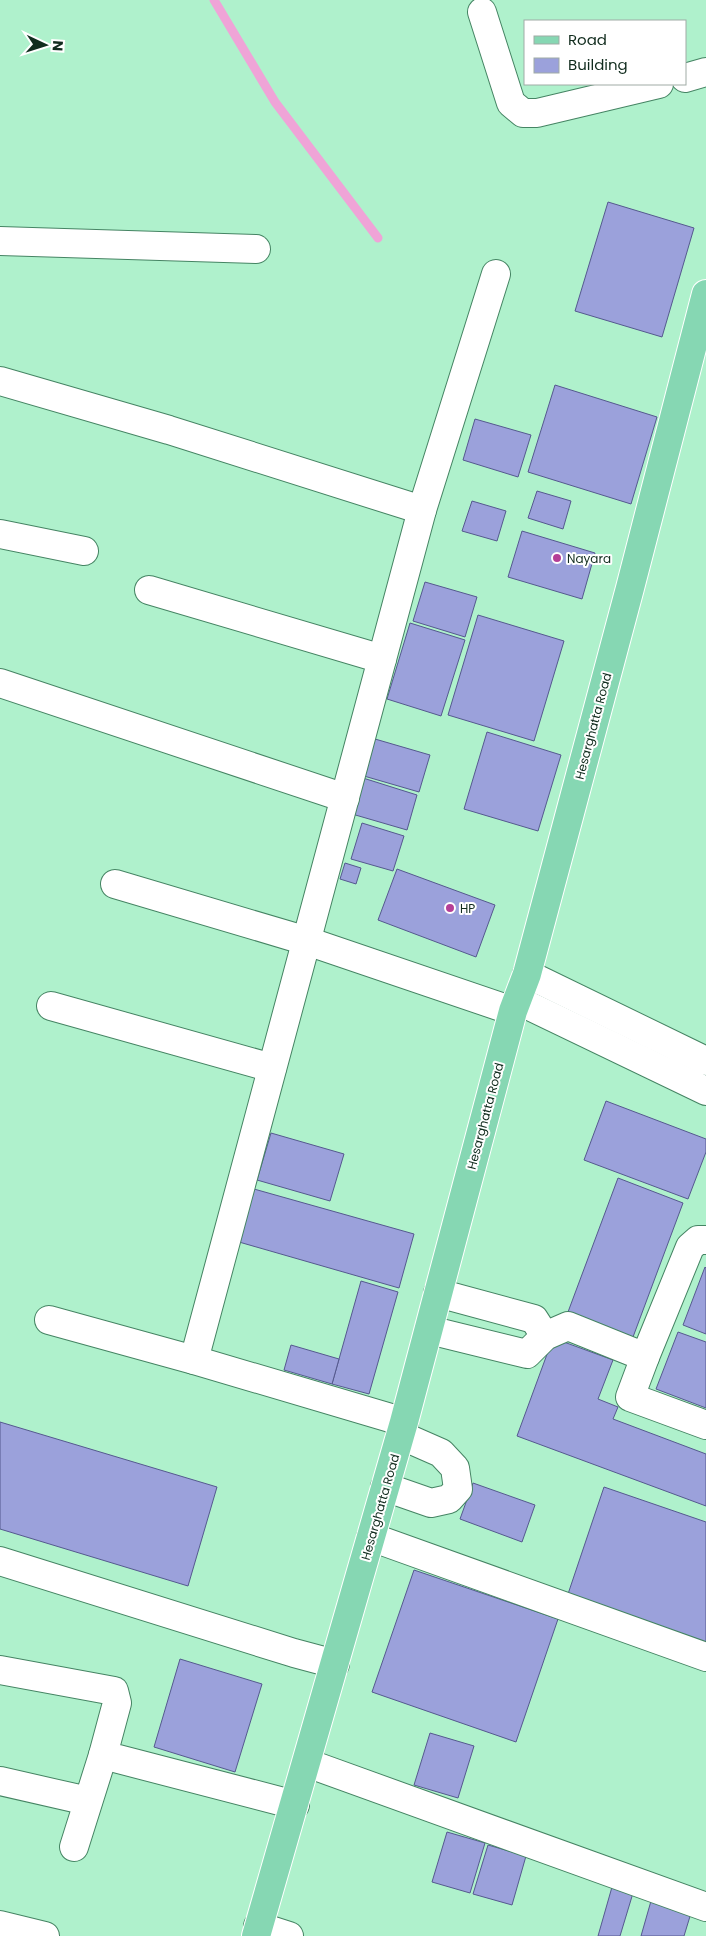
<svg xmlns="http://www.w3.org/2000/svg" width="706" height="1936" viewBox="0 0 706 1936" font-family="Poppins,sans-serif">
  <style>
    .lines { fill: none; stroke-linecap: round; stroke-linejoin: round }
    .stream { stroke: #efa4d7; stroke-width: 9 }
    .building { fill: #9ba1db; stroke: #55598e }
    .minor-casing { stroke: #458463; stroke-width: 30 }
    .major-casing { stroke: #fff; stroke-width: 30 }
    .minor { stroke: #fff; stroke-width: 28 }
    .major { stroke: #86d7b3; stroke-width: 28 }
    .poi-dot { fill: #b53f97; stroke: #fff; stroke-width: 2 }
    .labels { text-anchor: middle; dominant-baseline: central; stroke-width: 4; stroke-linejoin: round; paint-order: stroke }
    .poi-label { font-size: 12px; fill: #112c1e; stroke: #fff; text-anchor: start }
    .street-label { font-size: 12px; fill: #112c1e; stroke: #fff }
  </style>
  <rect width="100%" height="100%" fill="#aff1cc"/>
  <g class="lines">
    <polyline class="stream" points="214,0 275,102 378,238"/>
  </g>
  <g class="building">
    <polygon points="608,202 694,228 662,337 575,311"/>
    <polygon points="555,385 657,417 631,504 528,472"/>
    <polygon points="475,419 531,435 518,477 463,460"/>
    <polygon points="537,491 571,501 563,529 528,518"/>
    <polygon points="472,501 506,511 497,541 462,531"/>
    <polygon points="522,531 595,553 582,599 508,577"/>
    <polygon points="425,582 477,597 465,637 413,621"/>
    <polygon points="478,615 564,641 534,741 448,715"/>
    <polygon points="410,623 465,640 441,716 387,699"/>
    <polygon points="487,732 561,755 538,831 464,809"/>
    <polygon points="375,739 430,755 419,792 364,776"/>
    <polygon points="363,778 417,795 407,830 352,814"/>
    <polygon points="362,823 404,836 393,871 351,859"/>
    <polygon points="345,863 361,868 356,884 340,879"/>
    <polygon points="397,869 495,905 476,957 378,920"/>
    <polygon points="606,1101 706,1139 706,1152 688,1199 584,1160"/>
    <polygon points="271,1133 344,1154 330,1201 257,1180"/>
    <polygon points="618,1178 683,1203 633,1337 568,1312"/>
    <polygon points="254,1189 414,1234 399,1288 239,1242"/>
    <polygon points="705,1267 706,1268 706,1334 683,1325"/>
    <polygon points="361,1281 398,1292 369,1394 332,1384"/>
    <polygon points="678,1332 706,1342 706,1408 656,1389"/>
    <polygon points="553,1338 613,1360 598,1399 618,1407 613,1419 706,1454 706,1506 517,1436"/>
    <polygon points="291,1345 339,1359 332,1384 284,1370"/>
    <polygon points="0,1422 217,1487 188,1586 0,1529"/>
    <polygon points="473,1483 535,1505 522,1542 460,1519"/>
    <polygon points="604,1487 706,1522 706,1642 568,1594"/>
    <polygon points="414,1570 558,1619 516,1742 372,1692"/>
    <polygon points="180,1659 262,1684 235,1772 154,1747"/>
    <polygon points="430,1733 474,1746 458,1798 414,1785"/>
    <polygon points="447,1832 485,1843 470,1893 432,1882"/>
    <polygon points="488,1845 526,1856 512,1905 473,1894"/>
    <polygon points="612,1887 633,1893 620,1936 598,1936"/>
    <polygon points="651,1901 691,1913 684,1936 641,1936"/>
  </g>
  <g class="lines">
    <g class="minor-casing">
      <g id="minor">
        <polyline points="482,12 511,103 523,113 537,113 659,84"/>
        <polyline points="685,78 706,72"/>
        <polyline points="0,241 256,249"/>
        <polyline points="0,381 169,430 422,510"/>
        <polyline points="0,534 84,551"/>
        <polyline points="149,590 382,659"/>
        <polyline points="0,683 345,798"/>
        <polyline points="115,884 307,941 513,1011"/>
        <polyline points="527,974 706,1061"/>
        <polyline points="517,1000 706,1091"/>
        <polyline points="51,1006 272,1068"/>
        <polyline points="438,1293 534,1319 545,1336"/>
        <polyline points="49,1320 194,1360 404,1422"/>
        <polyline points="429,1330 527,1354 545,1336 568,1326 645,1357 690,1247 698,1240 706,1240"/>
        <polyline points="645,1357 630,1397 706,1425"/>
        <polyline points="194,1360 422,510 496,274"/>
        <polyline points="385,1487 431,1503 449,1499 458,1489 455,1468 441,1453 400,1435"/>
        <polyline points="371,1537 706,1657"/>
        <polyline points="0,1561 294,1653 335,1664"/>
        <polyline points="0,1670 114,1691 117,1703 103,1755 295,1805"/>
        <polyline points="307,1763 706,1907"/>
        <polyline points="0,1781 88,1801"/>
        <polyline points="74,1847 103,1755"/>
        <polyline points="0,1925 45,1936"/>
        <polyline points="258,1926 289,1936"/>
      </g>
    </g>
    <g class="major-casing">
      <polyline id="major" points="256,1936 404,1422 513,1011 527,974 630,588 706,294"/>
    </g>
    <use href="#minor" class="minor"/>
    <use href="#major" class="major"/>
  </g>
  <g class="poi-dot">
    <circle cx="557" cy="558" r="5"/>
    <circle cx="450" cy="908" r="5"/>
  </g>
  <g class="labels">
    <g class="poi-label">
      <text x="567" y="558">Nayara</text>
      <text x="460" y="908">HP</text>
    </g>
    <g class="street-label">
      <text transform="translate(593 726) rotate(-75)">Hesarghatta Road</text>
      <text transform="translate(485 1116) rotate(-75)">Hesarghatta Road</text>
      <text transform="translate(380 1507) rotate(-74)">Hesarghatta Road</text>
    </g>
  </g>
  <rect x="524" y="20" width="162" height="65" fill="#ffffff" stroke="#a0aba5"/>
  <rect x="534" y="36" width="25" height="8" fill="#86d7b3" stroke="#a0aba5"/>
  <text x="568" y="45" font-size="15" fill="#112c1e">Road</text>
  <rect x="534" y="58" width="25" height="15" fill="#9ba1db" stroke="#a0aba5"/>
  <text x="568" y="70" font-size="15" fill="#112c1e">Building</text>
  <g transform="translate(45 45) rotate(94)" stroke="#ffffff" stroke-width="4" paint-order="stroke">
  <path d="M0-4L9 19L0 12L-9 19Z" fill="#112c1e"/>
  <text y="-8" font-size="14" font-weight="bold" text-anchor="middle" fill="#112c1e">N</text>
  </g>
</svg>
